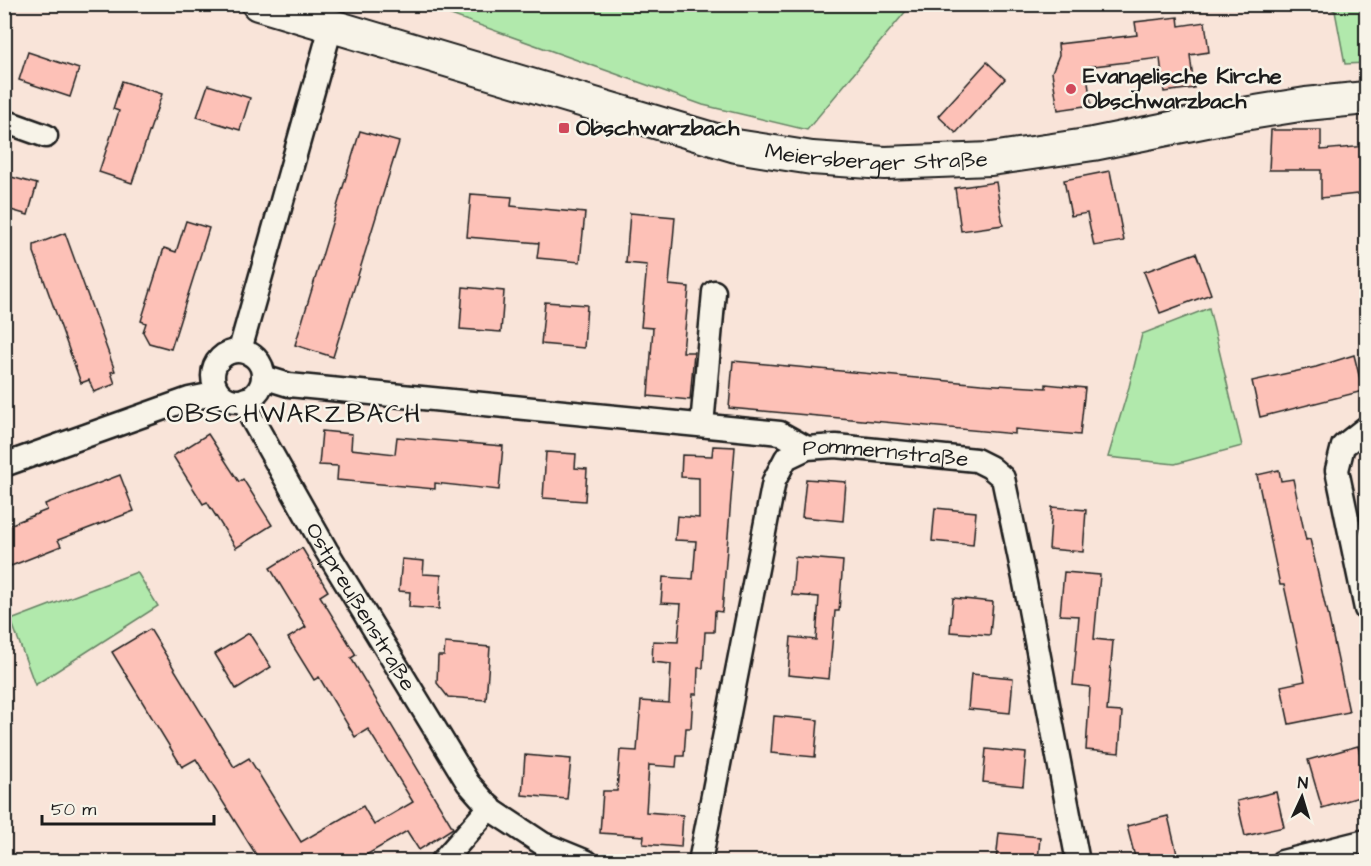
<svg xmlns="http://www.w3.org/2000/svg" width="1371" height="866" viewBox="0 0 1371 866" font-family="'Architects Daughter',sans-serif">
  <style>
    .green { fill: #b1e9ac; stroke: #668264; stroke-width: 1.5 }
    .building { fill: #fdc1b7; stroke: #1c1c1c; stroke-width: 1.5 }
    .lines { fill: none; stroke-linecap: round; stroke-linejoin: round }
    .minor-casing { stroke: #1c1c1c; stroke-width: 27 }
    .secondary-casing { stroke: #1c1c1c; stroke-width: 36 }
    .minor { stroke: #f7f3e8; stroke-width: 22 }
    .secondary { stroke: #f7f3e8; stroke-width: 32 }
    .poi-dot { fill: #d1495b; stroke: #f7f3e8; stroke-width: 2 }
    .labels { text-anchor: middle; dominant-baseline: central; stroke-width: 5; stroke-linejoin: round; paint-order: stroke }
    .poi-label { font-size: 22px; font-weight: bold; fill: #1c1c1c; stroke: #f7f3e8; text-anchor: start }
    .street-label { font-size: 22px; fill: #1c1c1c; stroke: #f7f3e8 }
    .quarter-label { font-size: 26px; letter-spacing: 1.5px; fill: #1c1c1c; stroke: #f7f3e8 }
  </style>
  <rect width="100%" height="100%" fill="#f9e4d9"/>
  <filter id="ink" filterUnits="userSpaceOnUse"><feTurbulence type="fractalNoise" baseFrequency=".0167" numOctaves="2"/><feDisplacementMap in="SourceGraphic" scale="12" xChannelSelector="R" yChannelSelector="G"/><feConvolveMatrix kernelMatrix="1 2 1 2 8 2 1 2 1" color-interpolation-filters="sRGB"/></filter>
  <g filter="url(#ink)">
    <g class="green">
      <polygon points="423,5 911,5 807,130 703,105"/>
      <polygon points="1323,5 1366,5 1366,63 1345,64 1335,11"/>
      <polygon points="1209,308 1242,446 1175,464 1108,457 1129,387 1142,334"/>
      <polygon points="137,572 158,606 35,685 11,620"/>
    </g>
    <g class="building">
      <polygon points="1178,17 1179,26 1205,22 1209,52 1190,55 1194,88 1164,92 1160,58 1086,67 1091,105 1058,110 1052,72 1059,55 1058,44 1137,35 1135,22"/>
      <polygon points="28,52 79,69 70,97 19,80"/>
      <polygon points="987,62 1005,79 956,133 938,116"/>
      <polygon points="122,81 162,94 132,183 99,172 119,111 113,109"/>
      <polygon points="208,85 250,98 240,130 197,117"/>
      <polygon points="1271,130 1321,130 1321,150 1366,146 1366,193 1321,198 1321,170 1269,170"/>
      <polygon points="360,131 399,142 333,357 295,345"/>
      <polygon points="1110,171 1124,241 1094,246 1087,213 1071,216 1064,180"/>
      <polygon points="4,175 37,184 28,215 4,208"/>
      <polygon points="996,182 1003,225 961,231 955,188"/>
      <polygon points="471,194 512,197 511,206 585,213 580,262 537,258 539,243 467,237"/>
      <polygon points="630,213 675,217 669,285 689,287 683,352 694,352 690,400 648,396 653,328 641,327 647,265 626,263"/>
      <polygon points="186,221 209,228 171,349 149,343 143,332 146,323 141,321 164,248 176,252"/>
      <polygon points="65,233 115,371 111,372 115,384 94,392 89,380 81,383 34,252 34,245"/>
      <polygon points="1196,253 1211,294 1160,313 1144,272"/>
      <polygon points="463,287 504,291 501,332 460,329"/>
      <polygon points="545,302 587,305 584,348 541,344"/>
      <polygon points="1354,355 1363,391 1260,417 1252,381 1316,367"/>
      <polygon points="733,361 981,384 1046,388 1046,384 1085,388 1080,435 1015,429 1015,434 729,408"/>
      <polygon points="322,431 352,434 351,449 395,454 397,437 503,446 499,490 435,483 435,489 337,480 338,466 319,465"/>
      <polygon points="208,434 239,482 243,479 272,525 236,548 207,502 203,504 173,456"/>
      <polygon points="713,446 735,447 722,612 715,611 714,632 705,632 703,668 698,668 697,694 693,694 691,728 686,728 684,756 677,756 676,767 649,765 646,812 683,815 681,847 643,844 644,836 600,833 603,791 617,791 620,750 637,751 641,701 669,703 671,664 652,662 653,641 678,642 681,604 661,603 663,577 693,579 696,541 675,540 677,516 699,518 699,478 681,477 682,455 712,456"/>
      <polygon points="546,452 576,454 575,468 587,469 585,501 543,498"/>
      <polygon points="1279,470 1281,481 1293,479 1306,540 1310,539 1326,609 1327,609 1349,712 1289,724 1281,686 1305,681 1284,585 1280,585 1257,475"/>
      <polygon points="120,475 134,511 58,540 61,546 11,566 4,550 4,527 47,510 45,504"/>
      <polygon points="806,479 846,482 843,521 802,517"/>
      <polygon points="1052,507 1086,510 1083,552 1049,549"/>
      <polygon points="935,508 976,512 973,545 932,541"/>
      <polygon points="302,548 328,591 320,596 356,655 351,658 453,828 419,850 407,831 356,861 260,861 196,759 182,767 112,652 150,629 234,767 249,758 301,842 363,806 374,825 413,802 368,729 355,737 319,677 314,680 288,638 306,627 270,568"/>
      <polygon points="795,557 843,561 839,611 835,611 829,679 788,675 791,637 816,640 819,597 792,595"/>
      <polygon points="402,559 424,561 423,574 441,575 439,609 409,607 410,592 399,591"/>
      <polygon points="1064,572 1100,575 1094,639 1113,641 1107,711 1122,712 1119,753 1086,750 1090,687 1073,685 1079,616 1060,615"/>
      <polygon points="953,598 993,602 990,635 950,632"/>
      <polygon points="249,633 271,667 236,689 215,654"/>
      <polygon points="445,643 490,647 486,700 448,697 437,683 438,656 444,656"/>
      <polygon points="971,674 1013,678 1010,713 968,709"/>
      <polygon points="774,716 818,720 815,757 771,753"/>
      <polygon points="1358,746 1366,778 1366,795 1322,808 1308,760"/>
      <polygon points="986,749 1026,753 1023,786 983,782"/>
      <polygon points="525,755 571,759 567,799 522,795"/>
      <polygon points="1276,792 1284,827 1245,836 1237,801"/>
      <polygon points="1168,816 1177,854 1146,861 1136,861 1127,826"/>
      <polygon points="999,833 1040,837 1038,861 996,861"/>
    </g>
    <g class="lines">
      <g class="minor-casing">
        <g id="minor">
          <polyline points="4,121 46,136"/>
          <polyline points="240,350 331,27"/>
          <circle cx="238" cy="376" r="25"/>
          <polyline points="263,377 289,385 780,433 807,448"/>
          <path id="s1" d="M246,399l6,20 74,131 142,233 25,28 50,33 44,18"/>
          <polyline points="702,425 714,292"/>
          <polyline points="1366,428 1343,446 1337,470 1366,609"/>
          <polyline points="4,465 189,399 219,393"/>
          <polyline points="442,862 490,807"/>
          <path id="s2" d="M700,862l74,-381 12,-23 21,-10 29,-2 140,14 14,7 13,11 22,105 53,279"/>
          <polyline points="1282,862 1366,841"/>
        </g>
      </g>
      <g class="secondary-casing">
        <g id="secondary">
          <path id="s3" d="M258,4l478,142 76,12 73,5 106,-4 102,-15 138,-28 75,-12 60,-6"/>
        </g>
      </g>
      <use href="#minor" class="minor"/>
      <use href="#secondary" class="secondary"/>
    </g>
  </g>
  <g class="poi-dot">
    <circle cx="1071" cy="89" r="6"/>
    <rect x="558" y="122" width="12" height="12" rx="3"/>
  </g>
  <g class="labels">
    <g class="poi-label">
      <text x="1083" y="76">Evangelische Kirche<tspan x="1083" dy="25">Obschwarzbach</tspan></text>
      <text x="576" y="128">Obschwarzbach</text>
    </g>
    <g class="street-label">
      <text stroke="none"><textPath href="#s3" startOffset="640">Meiersberger Straße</textPath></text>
      <text stroke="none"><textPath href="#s2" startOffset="516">Pommernstraße</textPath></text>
      <text stroke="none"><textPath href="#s1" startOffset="238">Ostpreußenstraße</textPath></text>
    </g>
    <g class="quarter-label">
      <text x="294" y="414">OBSCHWARZBACH</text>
    </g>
  </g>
  <rect width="1371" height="866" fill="none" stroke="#f7f3e8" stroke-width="24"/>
  <rect x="12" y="12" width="1347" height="842" fill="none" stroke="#1c1c1c" stroke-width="2" filter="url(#ink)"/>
  <g transform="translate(1302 797) rotate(4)" stroke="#f7f3e8" stroke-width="4.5" paint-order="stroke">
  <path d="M0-4.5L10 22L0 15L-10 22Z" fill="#1c1c1c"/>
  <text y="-9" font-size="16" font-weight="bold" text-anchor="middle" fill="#1c1c1c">N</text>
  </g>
  <path d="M42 815v9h172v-9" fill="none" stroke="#1c1c1c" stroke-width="3"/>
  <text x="51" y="815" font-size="18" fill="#1c1c1c" stroke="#f7f3e8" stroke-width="4.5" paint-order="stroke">50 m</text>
</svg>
